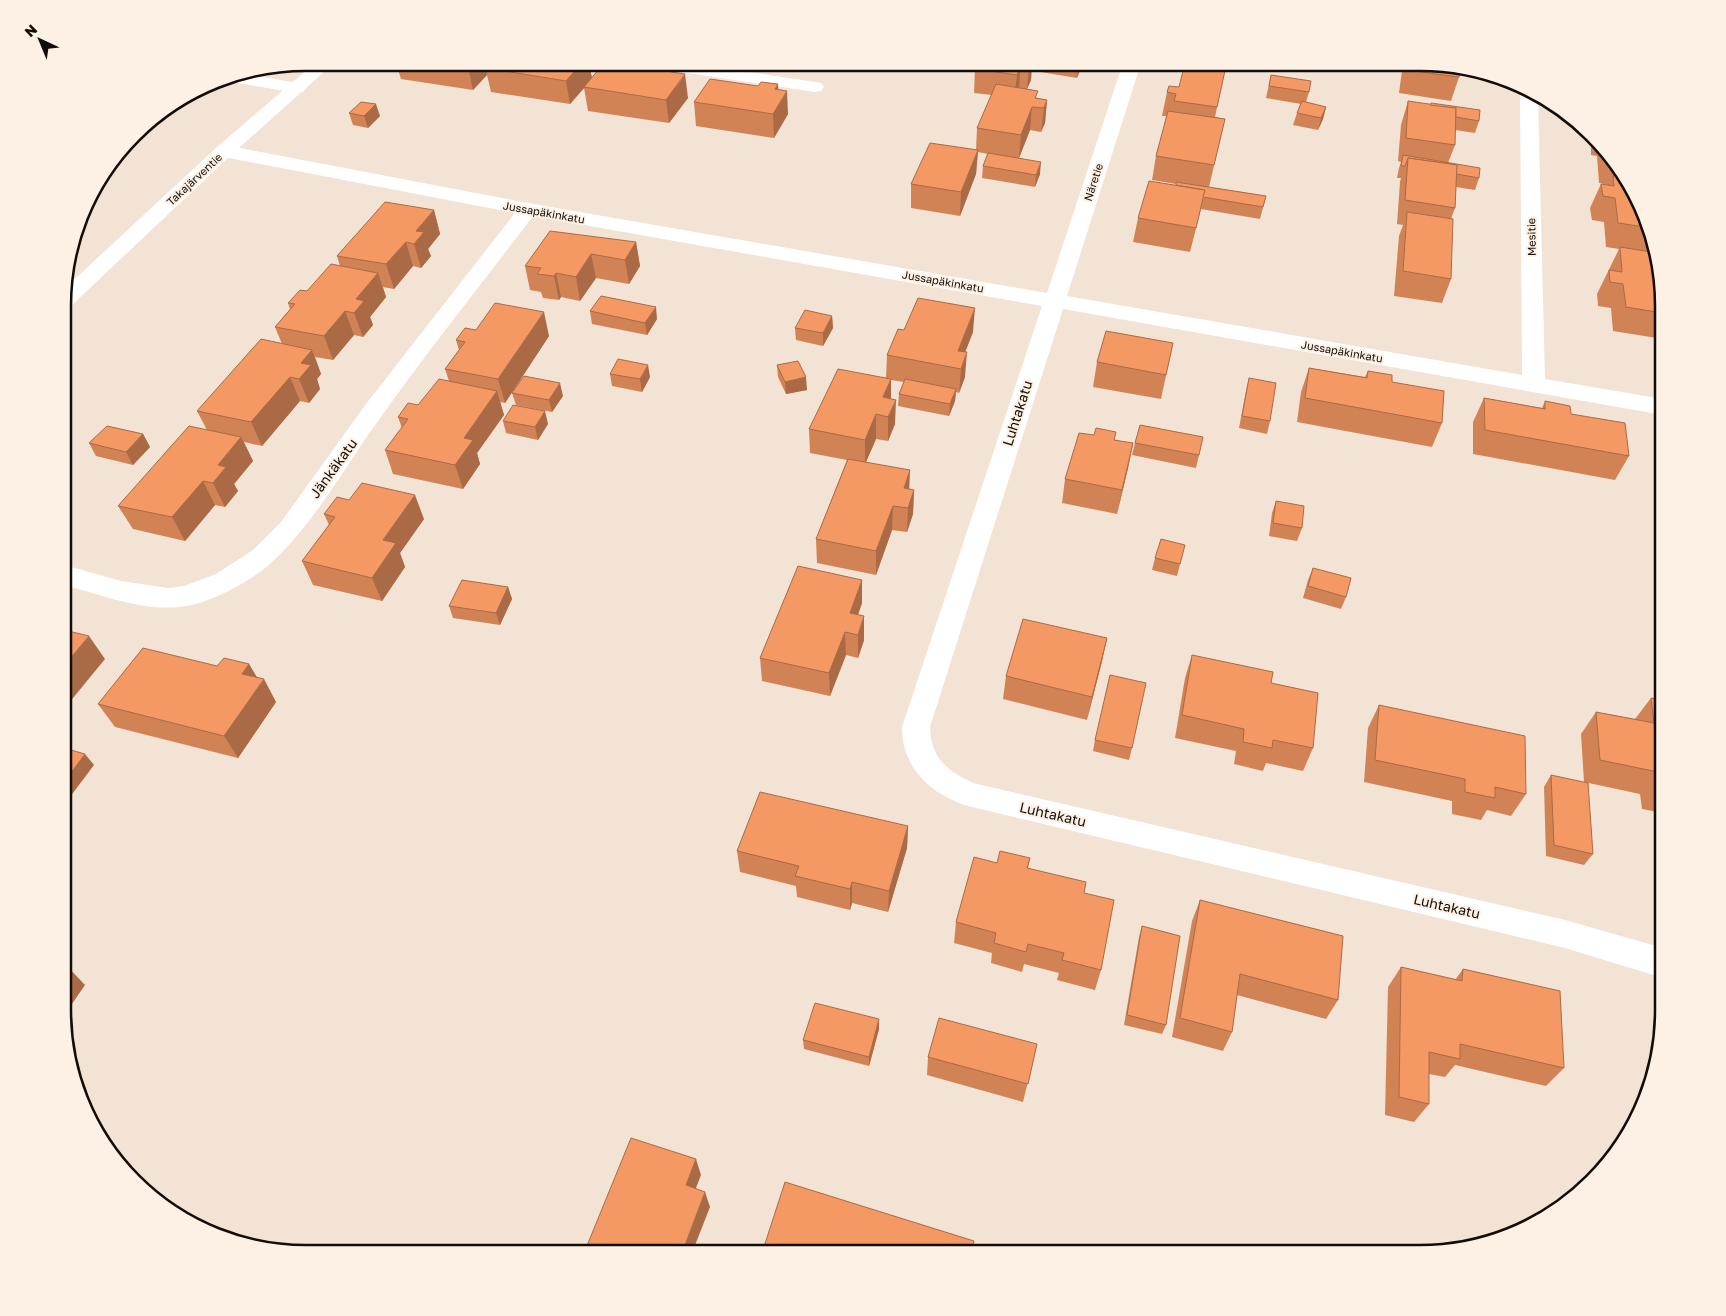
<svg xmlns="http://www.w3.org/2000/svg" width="1726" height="1316" viewBox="0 0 1726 1316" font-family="'Golos Text',sans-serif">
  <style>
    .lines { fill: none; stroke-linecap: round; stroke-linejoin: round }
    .minor { fill: #fff; fill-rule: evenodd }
    .tertiary { fill: #fff; fill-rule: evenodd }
    .wall { fill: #d28356 }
    .shaded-wall { fill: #ab6a46 }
    .building { fill: #f49864; stroke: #ab6a46 }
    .labels { text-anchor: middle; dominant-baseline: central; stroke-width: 4; stroke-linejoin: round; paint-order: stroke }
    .far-street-label { font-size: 11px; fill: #120d08; stroke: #fdf0e5 }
    .street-label { font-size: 14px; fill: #120d08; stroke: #fdf0e5 }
    .rim { fill: none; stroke: #120d08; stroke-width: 2.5 }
  </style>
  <rect width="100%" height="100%" fill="#f2e3d4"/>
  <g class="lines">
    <g class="minor">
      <polygon points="645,63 688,63 815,82 821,83 824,87 821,91 815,92 654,68 648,67"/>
      <path d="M1123,63h18l-74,233 455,79 -2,-284 3,-4 15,10 7,282 118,20v16l-600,-106 -133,418c1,31 16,43 43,56l592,137 98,28v30l-98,-30 -597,-142c-37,-12 -66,-37 -66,-79l140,-421 -509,-90c-50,66 -102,131 -150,198 -36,49 -66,106 -111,148 -19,18 -60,40 -86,44 -40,7 -84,-11 -122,-21v-20l57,16 47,7 16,-2 32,-12 37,-24 28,-28 85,-118 149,-191 -291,-56 -7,-2 -3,-4 3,-4 7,-2 304,58 519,90z"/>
      <polygon points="241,73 297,83 303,84 306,88 303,92 297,93 220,80 227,76"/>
    </g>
    <polygon class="tertiary" points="315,63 334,63 231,155 73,304 65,306 65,288 217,147"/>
  </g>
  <g class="wall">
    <polygon points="396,63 589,63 592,78 653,69 673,68 674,73 688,98 669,123 588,111 584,88 570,104 491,92 487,75 473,90 401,79"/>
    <polygon points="978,63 1032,63 1031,80 1027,89 1037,98 1047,100 1045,123 1041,132 1030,130 1019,158 1040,174 1035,187 982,178 983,166 988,154 978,152 976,174 960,216 911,208 911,184 976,150 977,128 992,95 974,93 975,69"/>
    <polygon points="1036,63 1082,63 1081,68 1077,78 1035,71"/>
    <polygon points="1204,63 1245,63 1244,68"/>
    <polygon points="1403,63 1436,63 1459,77 1451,101 1399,93"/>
    <polygon points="1226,66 1215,117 1225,119 1209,187 1266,196 1260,219 1201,209 1190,252 1133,242 1138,218 1176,185 1176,184 1152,180 1156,156 1167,116 1162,116 1167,92"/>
    <polygon points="1271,75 1309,92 1306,102 1326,107 1323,119 1318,130 1293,125 1297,113 1301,104 1266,98"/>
    <polygon points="778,84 778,90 788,114 774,138 696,126 694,102 758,86"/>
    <polygon points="1408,101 1479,121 1475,133 1455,130 1455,145 1448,163 1479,178 1475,190 1456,187 1455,208 1451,219 1451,279 1442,303 1394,296 1399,236 1403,225 1397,224 1400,182 1401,178 1397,178 1399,168 1401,162 1398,161 1401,125"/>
    <polygon points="349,113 380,116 368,128 353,125"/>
    <polygon points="1594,140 1639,199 1664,306 1663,338 1663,339 1613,331 1611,308 1598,306 1597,294 1619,249 1606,247 1604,222 1592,220 1590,208 1601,184 1609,185 1599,183 1597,156 1591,155 1591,147"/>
    <polygon points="434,210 440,234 428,249 431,256 421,268 413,266 394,289 383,287 386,297 370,317 373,325 363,337 354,335 333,360 315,357 321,374 317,379 320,389 309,403 300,401 262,446 244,442 253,461 234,484 238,491 225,507 215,505 185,541 133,529 118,506 207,430 197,411 282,344 275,327 290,309 288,303 307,291 340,266 337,256"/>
    <polygon points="636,242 640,266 629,284 596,278 580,301 561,297 559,300 543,298 541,292 530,290 525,266"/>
    <polygon points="590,311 657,319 647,335 592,324"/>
    <polygon points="832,316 833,328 823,346 796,340 795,328"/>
    <polygon points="476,330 549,336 505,403 500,402 504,415 477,453 480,464 463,489 393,474 385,450 402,428 398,417 418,405 449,381 445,369 459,350 456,340"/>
    <polygon points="904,330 973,332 965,352 965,377 959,393 956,392 955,401 949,416 898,406 899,394 904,382 891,380 891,399 895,424 888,441 876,439 866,462 910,489 914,490 913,514 907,532 892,530 876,575 817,563 816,539 847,460 810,453 809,429 886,378 887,355"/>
    <polygon points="1173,343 1161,399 1093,387 1097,362"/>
    <polygon points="777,365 807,390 786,394 778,377"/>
    <polygon points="1309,368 1365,377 1368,371 1442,423 1432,447 1297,422 1301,392"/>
    <polygon points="610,374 650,377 642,392 612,386"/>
    <polygon points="1249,378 1270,421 1267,434 1239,428 1246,391"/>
    <polygon points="512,393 563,396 552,412 516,405"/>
    <polygon points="1484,398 1542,408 1545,401 1571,414 1629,456 1615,480 1473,454 1473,422"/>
    <polygon points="503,421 548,424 538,440 506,433"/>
    <polygon points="1116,432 1114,440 1133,443 1128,468 1117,514 1062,503 1065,479 1094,435"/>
    <polygon points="143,434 150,447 133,465 96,456 89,443"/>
    <polygon points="1135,443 1199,455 1196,468 1132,455"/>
    <polygon points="1276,501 1302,528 1297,541 1269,536 1272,513"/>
    <polygon points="324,514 424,519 400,553 405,567 382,601 313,585 302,561 329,525"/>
    <polygon points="1185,545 1177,576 1152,570 1155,558"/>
    <polygon points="1313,568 1346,597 1341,609 1303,598 1308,580"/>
    <polygon points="862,580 862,603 858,615 864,640 858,658 846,655 830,696 762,681 760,658"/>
    <polygon points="508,587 512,599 500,625 453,618 449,606"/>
    <polygon points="1107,638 1102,661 1087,720 1003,699 1006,676"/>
    <polygon points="1192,655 1271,683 1313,748 1303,771 1266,763 1263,771 1234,764 1236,751 1175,738 1185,678"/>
    <polygon points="249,664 257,678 276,702 238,758 115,727 98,704 217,666"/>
    <polygon points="1651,698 1663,700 1663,813 1642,809 1640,794 1584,782 1581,734 1596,712 1635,719"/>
    <polygon points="1379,705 1526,794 1511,816 1487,810 1481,820 1452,814 1452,801 1364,782 1368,728"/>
    <polygon points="1095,740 1132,748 1129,760 1093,751"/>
    <polygon points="1551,775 1593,854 1584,865 1546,856 1544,787"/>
    <polygon points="908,826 907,848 888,912 852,903 850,910 797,897 796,886 740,872 737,851"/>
    <polygon points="1030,858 1028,868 1084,893 1101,970 1095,990 1057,980 1059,973 1024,964 1022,972 991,963 992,953 954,943 956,922"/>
    <polygon points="1200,900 1338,1000 1326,1019 1237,995 1232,1032 1223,1051 1172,1037 1192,921"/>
    <polygon points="1142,926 1166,1025 1162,1034 1124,1025 1139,937"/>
    <polygon points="1401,967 1455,980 1463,969 1564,1068 1546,1086 1455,1065 1445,1077 1429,1074 1429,1104 1414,1122 1385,1115 1388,987"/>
    <polygon points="879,1019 879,1029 869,1066 804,1049 803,1040"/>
    <polygon points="1037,1044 1023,1102 927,1075 928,1057"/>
  </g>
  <g class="shaded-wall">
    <polygon points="472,63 491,63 486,68 487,75 473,90 468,67"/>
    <polygon points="582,63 589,63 592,79 570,104 566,81"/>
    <polygon points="1030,63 1032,63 1031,80 1027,89 1029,66"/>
    <polygon points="1080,63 1082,63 1081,68 1077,78 1078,66"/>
    <polygon points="1021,64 1019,88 1014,99 1017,75"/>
    <polygon points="673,68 676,88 685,74 688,98 669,123 666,100 671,72"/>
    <polygon points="778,84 779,105 787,91 788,114 774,138 773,114 775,89"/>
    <polygon points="1047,100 1045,123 1041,132 1044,108"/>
    <polygon points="376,104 380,116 368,128 364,116"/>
    <polygon points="1032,107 1030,130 1019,158 1021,135"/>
    <polygon points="1326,107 1323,119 1318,130 1321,118"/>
    <polygon points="978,150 976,174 960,216 961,192"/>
    <polygon points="1041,162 1040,174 1035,187 1036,175"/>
    <polygon points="434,210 440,234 428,249 431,256 421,268 414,244 416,231"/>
    <polygon points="406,242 413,266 394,289 386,264"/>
    <polygon points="636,242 640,266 629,284 625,260"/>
    <polygon points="591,254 596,278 580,301 576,277"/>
    <polygon points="378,273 386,297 370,317 373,325 363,337 354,313 356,299"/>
    <polygon points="556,273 561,297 559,300 554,276"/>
    <polygon points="656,307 657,319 647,335 645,323"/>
    <polygon points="975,308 973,332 959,368 958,351"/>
    <polygon points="345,311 354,335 333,360 324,336"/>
    <polygon points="544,312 549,336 505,403 498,379"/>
    <polygon points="832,316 833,328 823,346 823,333"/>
    <polygon points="312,350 321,374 317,379 320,389 309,403 299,379 301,363"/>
    <polygon points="967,352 965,377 959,393 961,369"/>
    <polygon points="648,365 650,377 642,392 640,379"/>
    <polygon points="290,377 300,401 262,446 251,422"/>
    <polygon points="806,377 807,390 786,394 785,382"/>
    <polygon points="891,379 891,403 883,397"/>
    <polygon points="560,383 563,396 552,412 549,400"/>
    <polygon points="956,389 955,401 949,416 950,404"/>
    <polygon points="497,391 504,415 477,453 480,464 463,489 455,465 464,438"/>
    <polygon points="896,400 895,424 888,441 888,417"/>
    <polygon points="545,411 548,424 538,440 535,427"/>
    <polygon points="876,414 876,439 865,464 865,440"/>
    <polygon points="143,434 150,447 133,465 126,452"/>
    <polygon points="241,437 253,461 234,484 238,491 225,507 213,483 218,465"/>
    <polygon points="1133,443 1128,468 1117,514 1122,490"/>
    <polygon points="910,470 909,494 904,488"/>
    <polygon points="203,481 215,505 185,541 172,517"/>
    <polygon points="914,490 913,514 907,532 908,508"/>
    <polygon points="415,495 424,519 400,553 405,567 382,601 372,578 383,540"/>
    <polygon points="893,506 892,530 876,575 876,551"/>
    <polygon points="862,580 862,603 851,633 850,613"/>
    <polygon points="508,587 512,599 500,625 496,613"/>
    <polygon points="864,616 864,640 858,658 858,635"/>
    <polygon points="845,632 846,655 830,696 829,673"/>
    <polygon points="89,636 105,659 64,709 64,666"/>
    <polygon points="1107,638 1102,661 1087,720 1092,697"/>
    <polygon points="249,664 261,684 264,679 276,702 238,758 224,736 242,674"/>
    <polygon points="85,754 94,765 64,805 64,782"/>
    <polygon points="908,826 907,848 888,912 889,891"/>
    <polygon points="852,882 852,903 850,910 850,889"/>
    <polygon points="66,965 85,985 63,1017 63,969"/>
    <polygon points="879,1019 879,1029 869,1066 869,1057"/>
    <polygon points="696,1159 701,1175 691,1201 686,1185"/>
    <polygon points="705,1192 710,1207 692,1253 682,1253"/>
  </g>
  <g class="building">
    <polygon points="439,63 472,63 468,67"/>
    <polygon points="491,63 582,63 566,81 486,68"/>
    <polygon points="604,63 610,63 653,69 655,66 673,68 671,72 685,74 666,100 584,87"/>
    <polygon points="978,63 1030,63 1029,66 1021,64 1017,75 975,69"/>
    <polygon points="1059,63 1080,63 1078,66"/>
    <polygon points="1185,63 1203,63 1226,66 1217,107 1174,101 1176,94 1167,92 1169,86 1179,87"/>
    <polygon points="1407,63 1436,63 1460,69 1459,77 1406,70"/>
    <polygon points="1271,75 1311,81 1309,92 1269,86"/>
    <polygon points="710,79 758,86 761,82 778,84 775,89 787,91 773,114 694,102"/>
    <polygon points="996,84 1038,91 1035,98 1047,100 1044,108 1032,107 1021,135 977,128"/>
    <polygon points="1302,101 1326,107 1321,118 1297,113"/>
    <polygon points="1408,101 1456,108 1455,145 1406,138"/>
    <polygon points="361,102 376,104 364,116 349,113"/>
    <polygon points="1431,103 1480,110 1479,121 1456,117 1456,108 1430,105"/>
    <polygon points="1168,111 1225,119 1214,165 1156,156"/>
    <polygon points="930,143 978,150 961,192 911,184"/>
    <polygon points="988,153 1041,162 1036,175 983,166"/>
    <polygon points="1403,155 1480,168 1479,178 1456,174 1457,165 1408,158 1405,166 1401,166"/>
    <polygon points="1408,158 1457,165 1455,208 1405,200"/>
    <polygon points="1613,176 1622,177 1639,199 1645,227 1618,223 1615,198 1603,196 1601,184 1614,186"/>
    <polygon points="1149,181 1205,190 1196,228 1138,218"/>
    <polygon points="1176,182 1266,196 1263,207 1203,197 1205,190 1176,185"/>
    <polygon points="385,202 434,210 416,231 424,232 414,244 406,242 386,264 337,256"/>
    <polygon points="1407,212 1453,219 1451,279 1403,271"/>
    <polygon points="550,231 636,242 625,260 591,254 576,277 556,273 554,276 537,274 541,268 525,266"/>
    <polygon points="1620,247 1651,252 1664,306 1663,313 1626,307 1623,284 1610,282 1609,270 1622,272"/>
    <polygon points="331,264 378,273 356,299 364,301 354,313 345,311 324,336 275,327 295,304 288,303 300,290 307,291"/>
    <polygon points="601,296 656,307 645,323 590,311"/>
    <polygon points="918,298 975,308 958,351 967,352 961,369 887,355 898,329 904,330"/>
    <polygon points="495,303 544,312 498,379 445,369 465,342 456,340 465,328 476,330"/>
    <polygon points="805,310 832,316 823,333 795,328"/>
    <polygon points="1106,331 1173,343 1166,375 1097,362"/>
    <polygon points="261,339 312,350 301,363 311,365 299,379 290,377 251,422 197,411"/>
    <polygon points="618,359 648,365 640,379 610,374"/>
    <polygon points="798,361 806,377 785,382 777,365"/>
    <polygon points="1309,368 1367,378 1368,371 1392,375 1392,382 1444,391 1442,423 1305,398"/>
    <polygon points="838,369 891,379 883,397 896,400 888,417 876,414 865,440 809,429"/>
    <polygon points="524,376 560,383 549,400 512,393"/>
    <polygon points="1249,378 1276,383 1270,421 1242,416"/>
    <polygon points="439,379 497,391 464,438 473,440 455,465 385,450 408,419 398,417 408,403 418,405"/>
    <polygon points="905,379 956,389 950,404 899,394"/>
    <polygon points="1484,398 1545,409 1545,401 1570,406 1571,414 1625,423 1629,456 1485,430"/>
    <polygon points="513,405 545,411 535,427 503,421"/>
    <polygon points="1140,425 1203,437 1199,455 1135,443"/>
    <polygon points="107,426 143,434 126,452 89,443"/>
    <polygon points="189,426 241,437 218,465 226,467 213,483 203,481 172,517 118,506"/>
    <polygon points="1096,428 1116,432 1114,440 1133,443 1122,490 1065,479 1079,433 1094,435"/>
    <polygon points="848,459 910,470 904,488 914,490 908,508 893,506 876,551 816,539"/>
    <polygon points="362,483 415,495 383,540 396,543 372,578 302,561 335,517 324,514 337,497 349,500"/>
    <polygon points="1276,501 1304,506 1302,528 1273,523"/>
    <polygon points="1161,539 1185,545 1180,564 1155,558"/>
    <polygon points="798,566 862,580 850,613 864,616 858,635 845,632 829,673 760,658"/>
    <polygon points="1313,568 1351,578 1346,597 1308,586"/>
    <polygon points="462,580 508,587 496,613 449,606"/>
    <polygon points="1023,619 1107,638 1092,697 1006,676"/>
    <polygon points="64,630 89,636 64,666"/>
    <polygon points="143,648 217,666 224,658 249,664 242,674 264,679 224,736 98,704"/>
    <polygon points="1192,655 1273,672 1271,683 1318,693 1313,748 1273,740 1272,748 1243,742 1244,729 1182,715"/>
    <polygon points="1110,675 1146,683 1132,748 1095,740"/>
    <polygon points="1651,698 1663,700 1663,787 1660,787 1658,772 1600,760 1596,712 1654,723"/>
    <polygon points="1379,705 1525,736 1526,794 1495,787 1495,798 1465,792 1465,779 1375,760"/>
    <polygon points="64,748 85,754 64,782"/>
    <polygon points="1551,775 1588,783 1593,854 1554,845"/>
    <polygon points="760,792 908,826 889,891 852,882 850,889 795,876 799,866 737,851"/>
    <polygon points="1000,851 1030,858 1027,868 1086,882 1084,893 1114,900 1101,970 1062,960 1064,953 1028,944 1026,952 994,943 996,933 956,922 974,857 997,863"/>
    <polygon points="1200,900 1343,936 1338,1000 1240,974 1232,1032 1180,1018"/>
    <polygon points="1142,926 1180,936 1166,1025 1127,1015"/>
    <polygon points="1401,967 1462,981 1463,969 1560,991 1564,1068 1460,1044 1460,1059 1429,1052 1429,1104 1399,1097"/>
    <polygon points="815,1003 879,1019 869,1057 803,1040"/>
    <polygon points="939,1018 1037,1044 1028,1084 928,1057"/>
    <polygon points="631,1138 696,1159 686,1185 705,1192 682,1253 584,1253"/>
    <polygon points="785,1182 974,1241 971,1253 762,1253"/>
    <polygon points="1010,1251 1020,1253 1009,1253"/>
  </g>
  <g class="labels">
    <g class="far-street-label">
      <text transform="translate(194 179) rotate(-43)">Takajärventie</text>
      <text transform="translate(1093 182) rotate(-72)">Näretie</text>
      <text transform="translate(544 212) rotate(10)">Jussapäkinkatu</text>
      <text transform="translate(1531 237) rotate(-91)">Mesitie</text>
      <text transform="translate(943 281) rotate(10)">Jussapäkinkatu</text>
      <text transform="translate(1342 351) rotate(10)">Jussapäkinkatu</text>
    </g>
    <g class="street-label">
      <text transform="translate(1017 413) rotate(-72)">Luhtakatu</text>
      <text transform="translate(333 468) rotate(-54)">Jänkäkatu</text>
      <text transform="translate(1053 814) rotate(13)">Luhtakatu</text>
      <text transform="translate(1447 906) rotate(13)">Luhtakatu</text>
    </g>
  </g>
  <path d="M0 0H1726V1316H0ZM306 71H1420A235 235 0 0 1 1655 306V1010A235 235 0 0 1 1420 1245H306A235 235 0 0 1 71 1010V306A235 235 0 0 1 306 71Z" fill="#fdf0e5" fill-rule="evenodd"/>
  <path class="rim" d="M306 71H1420A235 235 0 0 1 1655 306V1010A235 235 0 0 1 1420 1245H306A235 235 0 0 1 71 1010V306A235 235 0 0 1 306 71Z"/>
  <g transform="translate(40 40) rotate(316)" stroke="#fdf0e5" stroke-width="4" paint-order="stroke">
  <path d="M0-4L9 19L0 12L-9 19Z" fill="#120d08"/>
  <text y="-8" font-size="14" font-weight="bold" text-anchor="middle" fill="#120d08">N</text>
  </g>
</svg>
